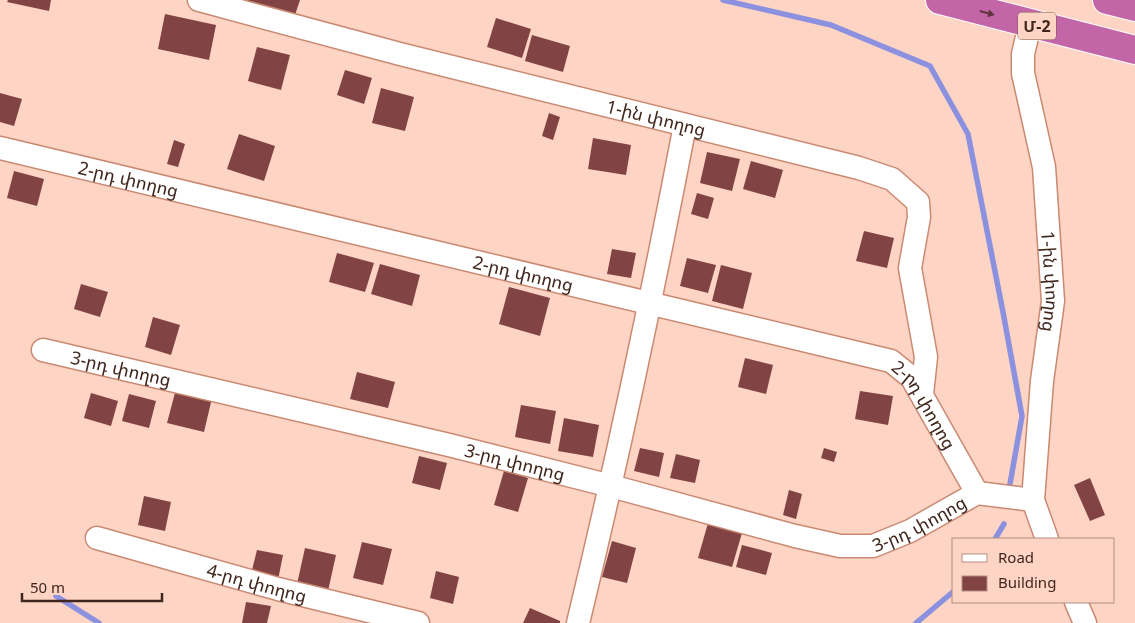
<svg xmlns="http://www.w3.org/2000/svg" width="1135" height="623" viewBox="0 0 1135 623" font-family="'Noto Sans','Noto Sans Armenian',sans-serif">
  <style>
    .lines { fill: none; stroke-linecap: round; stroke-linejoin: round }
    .stream { stroke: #8c91df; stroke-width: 5.5 }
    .building { fill: #824344 }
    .minor-casing { stroke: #ca8972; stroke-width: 25 }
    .highway-casing { stroke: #fff; stroke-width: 30 }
    .minor { stroke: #fff; stroke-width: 22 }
    .highway { stroke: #c366a7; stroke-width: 28 }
    .oneway { fill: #613640 }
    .labels { text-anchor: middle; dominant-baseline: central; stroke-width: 5; stroke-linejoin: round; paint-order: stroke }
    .shield { fill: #fed4c5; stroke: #795a4f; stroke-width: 1 }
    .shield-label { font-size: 16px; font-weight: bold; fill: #40261d }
    .street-label { font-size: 18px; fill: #40261d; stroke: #fed4c5 }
  </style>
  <rect width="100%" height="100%" fill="#fed4c5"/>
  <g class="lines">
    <g class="stream">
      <polyline points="723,0 831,25 930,66 968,134 1003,312 1022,416 1010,484"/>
      <polyline points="995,539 1004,524"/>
      <polyline points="56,596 99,623"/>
      <polyline points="916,623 954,591"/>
    </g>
  </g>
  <g class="building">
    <polygon points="8,0 51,0 49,11 7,2"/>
    <polygon points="242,0 300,0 295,15"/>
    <polygon points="165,14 216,25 209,60 158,49"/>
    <polygon points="496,18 531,29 522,58 487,47"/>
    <polygon points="532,35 570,46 563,72 525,61"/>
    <polygon points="257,47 290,55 281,90 248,81"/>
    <polygon points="345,70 372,78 364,104 337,95"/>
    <polygon points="381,88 414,97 405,131 372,123"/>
    <polygon points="0,93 22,99 14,126 0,122"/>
    <polygon points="549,113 560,117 553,140 542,136"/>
    <polygon points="239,134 275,146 264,181 227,169"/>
    <polygon points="593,138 631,145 626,175 588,169"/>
    <polygon points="174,140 185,144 178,167 167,164"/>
    <polygon points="707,152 740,159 732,191 700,183"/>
    <polygon points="751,161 783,170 775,198 743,189"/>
    <polygon points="14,171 44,179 37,206 7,198"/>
    <polygon points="697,193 714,198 708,219 691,214"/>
    <polygon points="864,231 894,238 887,268 856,261"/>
    <polygon points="612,249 636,253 631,278 607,274"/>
    <polygon points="337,253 374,263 365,292 329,282"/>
    <polygon points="687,258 716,265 708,293 680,286"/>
    <polygon points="380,264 420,275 412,306 371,294"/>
    <polygon points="721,265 752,273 743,309 712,301"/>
    <polygon points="81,284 108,292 100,317 74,309"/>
    <polygon points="509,287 550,298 540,336 499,324"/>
    <polygon points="153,317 180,325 171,355 145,347"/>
    <polygon points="745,358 773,365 766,394 738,387"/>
    <polygon points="357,372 395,382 388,408 350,399"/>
    <polygon points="176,389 212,398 204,432 167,423"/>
    <polygon points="860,391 893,396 888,425 855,419"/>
    <polygon points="91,393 118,401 111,426 84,418"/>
    <polygon points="129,394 156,401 149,428 122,421"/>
    <polygon points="521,405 556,411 550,444 515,437"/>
    <polygon points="564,418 599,425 593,457 558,451"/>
    <polygon points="640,448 664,453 659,477 634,471"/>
    <polygon points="824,448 837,452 834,462 821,458"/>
    <polygon points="676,454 700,460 695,483 670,478"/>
    <polygon points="419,456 447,463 440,490 412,483"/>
    <polygon points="504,471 528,478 518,512 494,505"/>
    <polygon points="1090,478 1105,515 1090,521 1074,485"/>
    <polygon points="789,490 802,494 796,519 783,515"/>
    <polygon points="144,496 171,502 165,531 138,525"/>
    <polygon points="708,523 742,533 732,567 698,558"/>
    <polygon points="612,541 636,548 627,583 602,577"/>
    <polygon points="362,542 392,549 383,585 353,578"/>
    <polygon points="742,545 772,553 766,575 736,567"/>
    <polygon points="305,548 336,555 328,591 297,584"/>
    <polygon points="257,550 283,555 278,580 251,574"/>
    <polygon points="436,571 459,577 453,604 430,598"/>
    <polygon points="246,602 271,606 267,623 242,623"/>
    <polygon points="530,608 560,621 560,623 523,623"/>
  </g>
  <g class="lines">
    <g class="minor-casing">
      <g id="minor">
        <path id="s1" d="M199,0l201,54 459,114 33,11 26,23 1,15 -9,51 16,89 -4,37"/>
        <path id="s2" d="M1030,24l-7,30v19l21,94 9,134 -11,80 -9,119 14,39"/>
        <path id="s3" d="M0,148l891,213 21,17 65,115"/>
        <path id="s4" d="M43,350l406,95 162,41 184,50 45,10h33l37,-15 67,-38"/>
        <polyline points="977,493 1033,500"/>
        <path id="s5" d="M97,538l181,51 140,34"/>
        <polyline points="1076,602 1085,623"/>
        <path d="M578,623c40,-165 75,-331 107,-498"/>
      </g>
    </g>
    <g class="highway-casing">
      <g id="highway">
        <polyline points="940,0 1135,50"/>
        <polyline points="1107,0 1135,7"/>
      </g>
    </g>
    <use href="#minor" class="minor"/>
    <use href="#highway" class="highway"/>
  </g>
  <defs><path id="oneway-solid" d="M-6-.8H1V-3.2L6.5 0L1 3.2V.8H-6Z" transform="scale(1.25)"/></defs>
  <use class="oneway" href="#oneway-solid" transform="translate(987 13) rotate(15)"/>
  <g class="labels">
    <rect class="shield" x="1018" y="12.5" width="38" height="27" rx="4"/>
    <g class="shield-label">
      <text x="1037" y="26">Մ-2</text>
    </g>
    <g class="street-label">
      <text stroke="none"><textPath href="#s1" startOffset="472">1-ին փողոց</textPath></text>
      <text stroke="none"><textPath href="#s3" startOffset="132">2-րդ փողոց</textPath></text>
      <text stroke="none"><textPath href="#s3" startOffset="538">2-րդ փողոց</textPath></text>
      <text stroke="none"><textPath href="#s2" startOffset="261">1-ին փողոց</textPath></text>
      <text stroke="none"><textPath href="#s4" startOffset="80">3-րդ փողոց</textPath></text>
      <text stroke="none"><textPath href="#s3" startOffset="972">2-րդ փողոց</textPath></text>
      <text stroke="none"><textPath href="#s4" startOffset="485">3-րդ փողոց</textPath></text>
      <text stroke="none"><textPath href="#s4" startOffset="905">3-րդ փողոց</textPath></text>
      <text stroke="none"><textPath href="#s5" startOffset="166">4-րդ փողոց</textPath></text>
    </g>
  </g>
  <rect x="952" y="538" width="162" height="65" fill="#fed4c5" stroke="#b28e82"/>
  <rect x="962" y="554" width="25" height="8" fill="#ffffff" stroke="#b28e82"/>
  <text x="998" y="563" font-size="15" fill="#40261d">Road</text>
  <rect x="962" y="576" width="25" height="15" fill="#824344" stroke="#b28e82"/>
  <text x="998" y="588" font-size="15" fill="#40261d">Building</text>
  <path d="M22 593v8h140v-8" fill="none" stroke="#40261d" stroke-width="2.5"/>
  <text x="30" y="593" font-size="15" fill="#40261d" stroke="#fed4c5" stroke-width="4" paint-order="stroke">50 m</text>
</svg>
